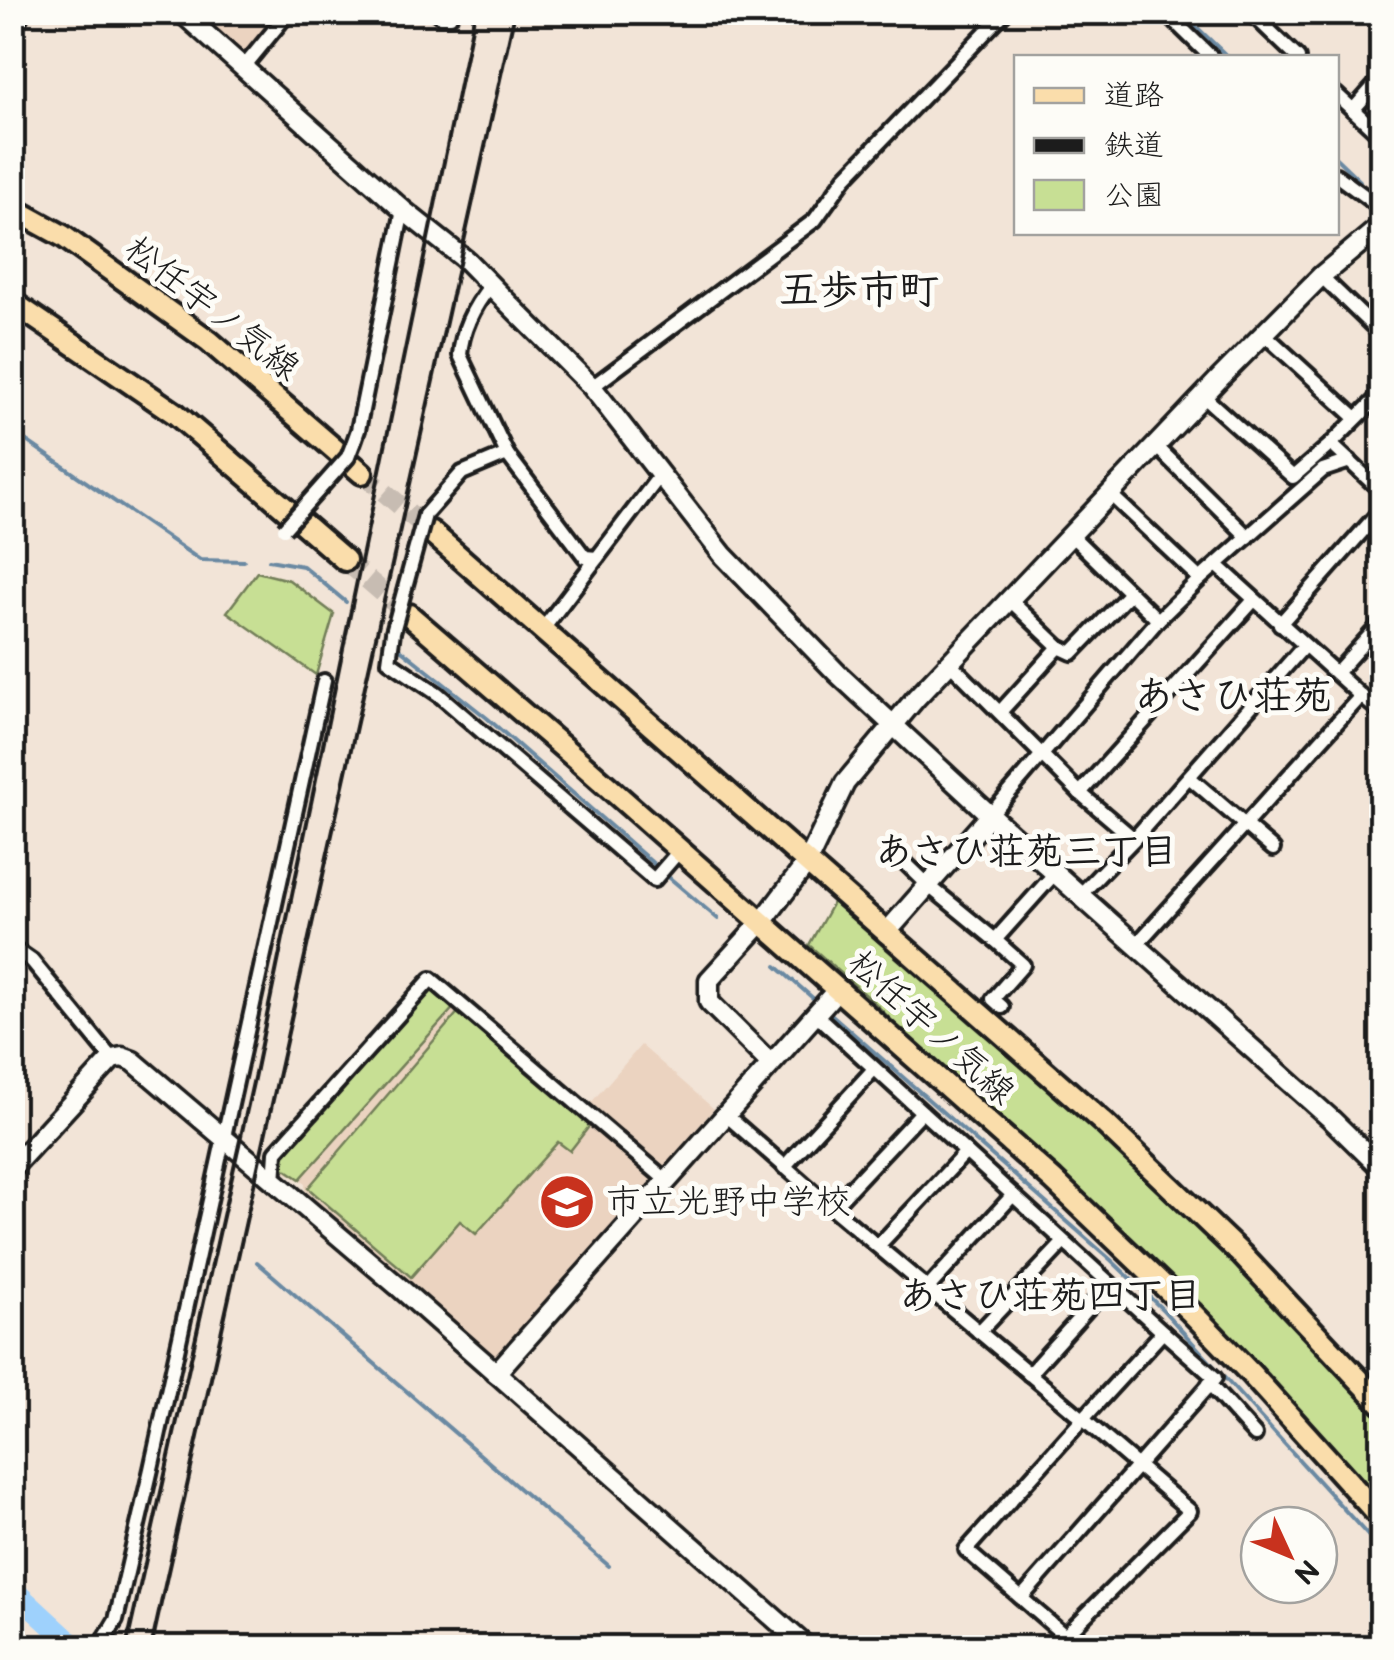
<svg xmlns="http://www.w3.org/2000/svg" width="1394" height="1660" viewBox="0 0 1394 1660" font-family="'Balsamiq Sans','Klee One',sans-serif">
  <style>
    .built { fill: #ebd3c0 }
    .green { fill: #c7df94; stroke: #727e58; stroke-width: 2.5 }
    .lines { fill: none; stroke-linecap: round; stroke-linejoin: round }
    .stream { stroke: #6a89a2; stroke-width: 4 }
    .river { stroke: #9ed1fc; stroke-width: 22 }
    .primary-tunnel { stroke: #c7bcb2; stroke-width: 20; stroke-dasharray: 20 10; stroke-linecap: butt }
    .street-casing { stroke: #1c1c1c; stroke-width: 20 }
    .secondary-casing { stroke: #1c1c1c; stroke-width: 25 }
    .primary-casing { stroke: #1c1c1c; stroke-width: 28 }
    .street { stroke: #fdfcf7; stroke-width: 12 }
    .secondary { stroke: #fdfcf7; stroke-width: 18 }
    .primary { stroke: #faddab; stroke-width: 20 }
    .rail { stroke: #1c1c1c; stroke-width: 4 }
    .street-bridge-casing { stroke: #1c1c1c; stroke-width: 20; stroke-linecap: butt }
    .street-bridge { stroke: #fdfcf7; stroke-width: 12 }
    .labels { text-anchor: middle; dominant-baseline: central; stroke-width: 10; stroke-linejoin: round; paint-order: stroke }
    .street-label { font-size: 35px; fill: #1c1c1c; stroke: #fdfcf7 }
    .poi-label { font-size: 35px; fill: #1c1c1c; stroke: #fdfcf7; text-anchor: start }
    .neighbourhood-label { font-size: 38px; font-weight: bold; fill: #1c1c1c; stroke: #fdfcf7 }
    .quarter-label { font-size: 40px; font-weight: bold; fill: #1c1c1c; stroke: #fdfcf7 }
  </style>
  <rect width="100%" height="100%" fill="#f2e4d7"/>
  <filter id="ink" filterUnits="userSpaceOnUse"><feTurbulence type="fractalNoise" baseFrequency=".01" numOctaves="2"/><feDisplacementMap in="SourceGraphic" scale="20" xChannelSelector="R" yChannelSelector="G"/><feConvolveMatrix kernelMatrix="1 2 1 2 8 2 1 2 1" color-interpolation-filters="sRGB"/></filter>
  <g filter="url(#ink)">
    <g class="built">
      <polygon points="194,13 279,13 245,51 239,54"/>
      <polygon points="432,986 583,1112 641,1045 714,1109 504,1351 494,1355 486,1354 305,1190 305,1183 279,1169"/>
    </g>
    <g class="green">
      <polygon points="257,572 289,580 334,614 316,675 227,612"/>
      <polygon points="835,899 1011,1055 1053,1087 1255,1281 1381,1417 1381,1503 1244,1351 1173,1279 1035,1150 913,1043 875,1003 809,945"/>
      <polygon points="435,985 456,1005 300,1179 279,1165 283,1151 427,988"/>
      <polygon points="460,1010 591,1124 570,1151 558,1142 476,1234 460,1221 411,1277 308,1188"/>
    </g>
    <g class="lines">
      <g class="stream">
        <polyline points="1181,12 1229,58"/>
        <polyline points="1336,158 1360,181"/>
        <polyline points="12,431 200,560 244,561"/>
        <polyline points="269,560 303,566 346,602"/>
        <polyline points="399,648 487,718 655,865"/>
        <polyline points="665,874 718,919"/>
        <polyline points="776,966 815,1000"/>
        <polyline points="831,1014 1111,1260 1162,1309 1382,1551"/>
        <polyline points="257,1262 609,1566"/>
      </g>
      <polyline class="river" points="12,1589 76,1648"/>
      <g class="primary-tunnel">
        <polyline points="362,473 431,532"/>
        <polyline points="345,560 409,615"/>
      </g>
      <g class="street-casing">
        <g id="street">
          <polyline points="436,12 441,16 450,16 451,12"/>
          <polyline points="1165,12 1212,58"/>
          <polyline points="1250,12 1298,58"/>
          <polyline points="243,68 289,12"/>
          <polyline points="1336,94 1382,137"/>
          <polyline points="1353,110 1382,77"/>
          <polyline points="1336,175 1382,209"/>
          <polyline points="1321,276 1382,335"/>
          <path d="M491,285c-17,21 -29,43 -31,70l47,99 78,103 12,1 64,-84"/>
          <polyline points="1264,334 1356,418"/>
          <polyline points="592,387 815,220 845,178 1005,12"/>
          <polyline points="1203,396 1293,477 1331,444 1382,393"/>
          <polyline points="353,444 358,430 403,210"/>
          <polyline points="1331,444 1382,492"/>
          <polyline points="1156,446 1248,537"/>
          <polyline points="1110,494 1200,579"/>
          <polyline points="425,515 462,473 507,454"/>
          <polyline points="1071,535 1158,620"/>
          <polyline points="1009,599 1059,647 1072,653 1130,593"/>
          <polyline points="1280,624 1382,509"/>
          <polyline points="543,629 597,558"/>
          <polyline points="393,632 389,661 438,694 654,880 680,850"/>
          <polyline points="949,662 1080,793 1134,839 1304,646"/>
          <polyline points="1336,673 1382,622"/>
          <polyline points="1361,696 1382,713"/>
          <polyline points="1000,712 1059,647"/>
          <polyline points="1189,777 1273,849"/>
          <polyline points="1080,793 1254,600"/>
          <polyline points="990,815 1158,620 1200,579 1323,470 1350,461"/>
          <polyline points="892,850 928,885 995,940 1056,872"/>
          <polyline points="1081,894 1134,839"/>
          <polyline points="995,940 1023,965 993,999 1002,1007"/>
          <polyline points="1137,944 1361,696 1218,566"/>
          <polyline points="12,947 32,961 112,1059"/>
          <polyline points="814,1013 1163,1332 1083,1419 1190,1511 1065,1636"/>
          <polyline points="725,1114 832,1208 1083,1419 966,1550 1065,1636 1057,1644 1060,1648"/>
          <polyline points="784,1167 874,1069"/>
          <polyline points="274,1182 276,1152 431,979 666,1180"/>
          <polyline points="832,1208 922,1112"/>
          <polyline points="878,1246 966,1152"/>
          <polyline points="928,1288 1013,1195"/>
          <polyline points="979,1332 1064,1242"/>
          <polyline points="1029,1374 1110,1284"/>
          <polyline points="1209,1384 1255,1435"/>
          <polyline points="1022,1597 1215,1378 1163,1332"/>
          <polyline points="99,1648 116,1620 151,1469 324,681"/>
        </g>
      </g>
      <g class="secondary-casing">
        <g id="secondary">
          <polyline points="181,12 403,210 467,261 506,301 592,387 723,555 837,673 990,815 1331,1119 1382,1169"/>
          <polyline points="12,29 20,12"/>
          <polyline points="886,933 990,815"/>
          <polyline points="770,1063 709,1002 709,980 762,922 807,863 845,783 916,698 1220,378 1321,276 1382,225"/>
          <polyline points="12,1168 112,1059 122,1057 133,1061 400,1288 808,1648"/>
          <polyline points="496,1373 838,989"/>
        </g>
      </g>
      <g class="primary-casing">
        <g id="primary">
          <polyline points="12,208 63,236 209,341 362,473"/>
          <polyline points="12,302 176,414 345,560"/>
          <polyline points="431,532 1104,1123 1242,1255 1382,1404"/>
          <polyline points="409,615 580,762 1053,1180 1191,1312 1252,1375 1382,1519"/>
        </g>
      </g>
      <use href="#street" class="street"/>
      <use href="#secondary" class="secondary"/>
      <use href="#primary" class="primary"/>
      <g class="rail">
        <polyline points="126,1648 254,1078 475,12"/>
        <polyline points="151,1648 515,12"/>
      </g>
      <g class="street-bridge-casing">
        <g id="street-bridge">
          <polyline points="284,529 348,457 353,444"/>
          <polyline points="393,632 425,515"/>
        </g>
      </g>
      <use href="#street-bridge" class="street-bridge"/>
    </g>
  </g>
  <defs>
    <g id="school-disc" transform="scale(2.875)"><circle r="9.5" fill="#c8321e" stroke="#fdfcf7"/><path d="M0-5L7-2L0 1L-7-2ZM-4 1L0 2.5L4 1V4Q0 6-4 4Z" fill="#fff"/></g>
  </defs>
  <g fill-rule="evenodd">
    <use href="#school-disc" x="567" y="1202"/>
  </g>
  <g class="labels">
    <g class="street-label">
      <text transform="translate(212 309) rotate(38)">松任宇ノ気線</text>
      <text transform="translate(931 1028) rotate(42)">松任宇ノ気線</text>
    </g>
    <g class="poi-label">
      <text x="606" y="1202">市立光野中学校</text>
    </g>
    <g class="neighbourhood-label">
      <text x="1026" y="852">あさひ荘苑三丁目</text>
      <text x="1050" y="1296">あさひ荘苑四丁目</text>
    </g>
    <g class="quarter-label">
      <text x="859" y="291">五歩市町</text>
      <text x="1233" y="697">あさひ荘苑</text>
    </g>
  </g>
  <rect width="1394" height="1660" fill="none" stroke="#fdfcf7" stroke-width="50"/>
  <rect x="25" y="25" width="1344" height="1610" fill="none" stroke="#1c1c1c" stroke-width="4" filter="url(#ink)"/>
  <rect x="1014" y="55" width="325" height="180" fill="#fdfcf7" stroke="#a3a29f" stroke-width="2.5"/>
  <rect x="1034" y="88" width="50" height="15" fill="#faddab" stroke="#a3a29f" stroke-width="2.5"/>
  <text x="1104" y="105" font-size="30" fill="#1c1c1c">道路</text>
  <rect x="1034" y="138" width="50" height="15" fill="#1c1c1c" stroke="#a3a29f" stroke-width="2.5"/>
  <text x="1104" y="155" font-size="30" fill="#1c1c1c">鉄道</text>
  <rect x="1034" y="180" width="50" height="30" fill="#c7df94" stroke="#a3a29f" stroke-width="2.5"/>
  <text x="1104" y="205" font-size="30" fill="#1c1c1c">公園</text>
  <g transform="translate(1289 1555) rotate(134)"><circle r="48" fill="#fdfcf7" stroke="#a3a29f" stroke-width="2.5"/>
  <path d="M0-8L18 38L0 25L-18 38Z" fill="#c8321e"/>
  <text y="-15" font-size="28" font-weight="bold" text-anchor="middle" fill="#1c1c1c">N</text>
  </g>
</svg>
